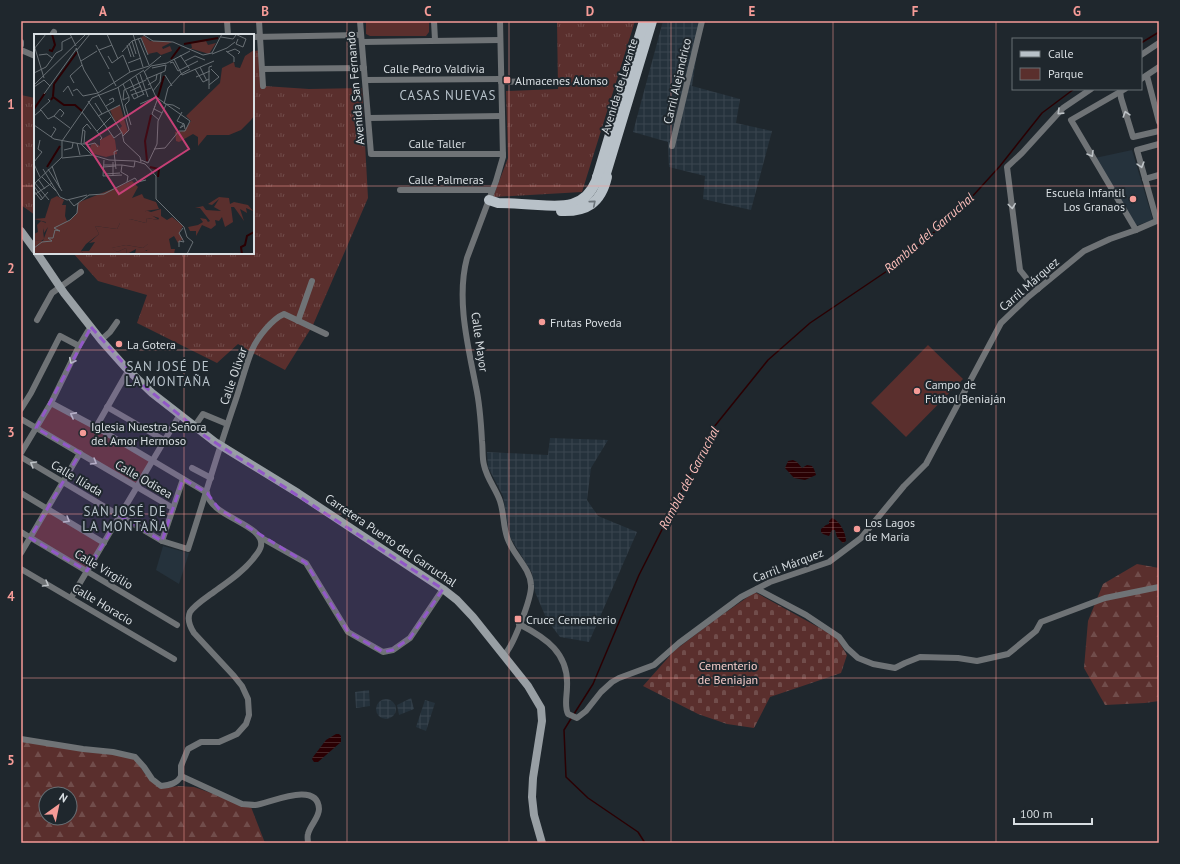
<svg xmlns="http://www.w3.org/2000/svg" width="1180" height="864" viewBox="0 0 1180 864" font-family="'PT Sans',sans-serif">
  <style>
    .built { fill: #25323c }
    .industrial { fill: url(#industrial-grid) }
    .grass { fill: url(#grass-tufts) }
    .forest { fill: url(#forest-firs); fill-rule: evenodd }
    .cemetery { fill: url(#cemetery-stones) }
    .park { fill: #5a2f2d }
    .water { fill: url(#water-rules) }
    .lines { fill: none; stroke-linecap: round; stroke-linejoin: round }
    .stream { stroke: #2a0003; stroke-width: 1.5 }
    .minor { stroke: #6f7376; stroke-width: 6 }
    .secondary { stroke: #989fa4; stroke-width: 8 }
    .primary { stroke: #b8c1c8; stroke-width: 10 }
    .oneway { stroke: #bec3c7 }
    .oneway2 { stroke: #6c747a }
    .marked { fill: #9258c8; fill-opacity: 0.2; stroke: #9258c8; stroke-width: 3; stroke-dasharray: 8 5; stroke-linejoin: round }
    .grid { fill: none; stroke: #f59b97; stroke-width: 1; stroke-opacity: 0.55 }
    .poi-dot { fill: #f59b97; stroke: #1f272d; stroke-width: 1.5 }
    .labels { text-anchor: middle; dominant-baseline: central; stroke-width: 4; stroke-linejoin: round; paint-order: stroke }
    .street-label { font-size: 12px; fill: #d8dee2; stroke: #1f272d }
    .poi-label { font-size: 12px; fill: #d8dee2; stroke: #1f272d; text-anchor: start }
    .park-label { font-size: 12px; fill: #f5cbc8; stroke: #1f272d }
    .neighbourhood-label { font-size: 13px; letter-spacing: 1px; fill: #b9c4cc; stroke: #1f272d }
    .water-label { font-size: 13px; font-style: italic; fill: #febfbb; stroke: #1f272d }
    .inset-river { fill: none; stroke: #2a0003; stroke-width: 2 }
    .inset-road { fill: none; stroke: #697075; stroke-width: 1 }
    .view { fill: #c64076; fill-opacity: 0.15; stroke: #c64076; stroke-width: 2 }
    .inset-edge { fill: none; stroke: #d8dee2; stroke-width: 2 }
    .neatline { fill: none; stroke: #f59b97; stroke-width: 1.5 }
    .grid-label { font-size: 13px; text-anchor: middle; font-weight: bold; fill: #f59b97 }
  </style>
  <defs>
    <pattern id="industrial-grid" width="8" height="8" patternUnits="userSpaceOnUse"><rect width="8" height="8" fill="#25323c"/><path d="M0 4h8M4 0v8" fill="none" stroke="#3a464f"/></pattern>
    <pattern id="grass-tufts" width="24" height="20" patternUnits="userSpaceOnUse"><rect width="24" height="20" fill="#5a2f2d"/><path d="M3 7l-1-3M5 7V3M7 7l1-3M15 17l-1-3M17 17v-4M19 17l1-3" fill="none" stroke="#714d4b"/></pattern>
    <pattern id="forest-firs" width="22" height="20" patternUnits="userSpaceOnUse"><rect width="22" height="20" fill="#5a2f2d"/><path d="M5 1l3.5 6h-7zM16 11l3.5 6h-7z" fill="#714d4b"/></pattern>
    <pattern id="cemetery-stones" width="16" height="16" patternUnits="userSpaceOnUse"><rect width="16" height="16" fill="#5a2f2d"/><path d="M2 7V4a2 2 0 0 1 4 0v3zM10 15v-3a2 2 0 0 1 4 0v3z" fill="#714d4b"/></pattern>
    <pattern id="water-rules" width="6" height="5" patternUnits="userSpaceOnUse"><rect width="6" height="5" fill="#2a0003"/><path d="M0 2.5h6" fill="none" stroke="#482527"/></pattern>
  </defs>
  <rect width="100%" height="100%" fill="#1f272d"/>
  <g class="built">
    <polygon points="1132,150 1153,220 1135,226 1095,158"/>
    <polygon points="163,546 189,553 179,584 156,570"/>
  </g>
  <g class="industrial">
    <polygon points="663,21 702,21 692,86 740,99 736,123 772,131 751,210 703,199 705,176 669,167 668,142 633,132"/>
    <polygon points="550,438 608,440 591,468 587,500 598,516 637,532 589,642 560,637 547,620 535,592 532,573 510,537 503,496 488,467 487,452 548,455"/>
    <polygon points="369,690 370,706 356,708 355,692"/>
    <polygon points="411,698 414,709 399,715 397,705"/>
    <circle cx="386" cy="709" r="10"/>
    <polygon points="425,700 435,703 426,731 416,727"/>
  </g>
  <g class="grass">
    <polygon points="557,21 635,21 582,192 493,197 508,158 506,91 558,89"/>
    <polygon points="261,50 264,86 309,89 362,88 368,198 313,325 285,370 251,352 238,344 217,363 137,323 147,295 98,281 73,253 253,253 253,51"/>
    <polygon points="21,95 35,98 35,215 21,205"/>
  </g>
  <g class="forest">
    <polygon points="1137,564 1159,568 1159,701 1145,703 1105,705 1084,668 1088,621 1103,584"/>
    <path d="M21,741l106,15 9,4 9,14 20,14 13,-2 16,1 57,20 14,36h-244zM46,794h24v24h-24z"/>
  </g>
  <polygon class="cemetery" points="755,592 836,637 847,655 841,673 770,697 754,728 727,724 698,714 643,686 674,651 716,619"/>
  <g class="park">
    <polygon points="366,21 429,21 429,32 426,36 370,36 366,34"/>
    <polygon points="928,345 963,379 906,437 871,403"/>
    <polygon points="51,403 152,460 136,487 36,428"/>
    <polygon points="47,509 104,543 87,571 30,538"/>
  </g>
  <g class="water">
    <polygon points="793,460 797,462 802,468 807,465 812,466 814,469 816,475 805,480 794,478 785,468 788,461"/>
    <path d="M832,518c8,3 14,15 14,23l-3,2 -6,-6 -2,-7h-3l-3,6 -6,-2 -2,-2v-3l5,-4 3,-1v-3z"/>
    <polygon points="336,734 339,734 341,736 341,742 318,762 314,762 312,759 313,757 326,740"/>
  </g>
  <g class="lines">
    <g class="stream">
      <polyline points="1141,43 1159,32"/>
      <polyline points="574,714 593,684 639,575 714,427 768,360 810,323 896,265 960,210 1000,166 1042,113 1074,89"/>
      <polyline points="572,717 564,730 566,777 588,798 638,832 645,843"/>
    </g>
    <g class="minor">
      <polyline points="227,21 228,35"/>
      <polyline points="259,21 263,86"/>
      <polyline points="360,21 371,154 503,154"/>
      <polyline points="434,21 435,40"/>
      <path d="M500,21l3,136 -7,24 -29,77c-11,41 1,88 9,129 4,18 5,36 6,54 1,8 0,17 2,24 3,14 12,24 16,36 4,12 3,24 7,36 5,17 23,30 24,48 1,12 -18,62 -27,70"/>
      <polyline points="52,35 54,32"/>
      <polyline points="253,37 361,35"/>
      <polyline points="21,42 21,45"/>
      <polyline points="362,42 500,40"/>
      <polyline points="21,50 35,56"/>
      <polyline points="1141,55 1159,43"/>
      <polyline points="262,69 364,68"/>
      <polyline points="1147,76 1159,122"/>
      <polyline points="1141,79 1159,67"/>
      <polyline points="366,80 501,79"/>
      <polyline points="501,82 550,81"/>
      <polyline points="1125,89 1071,120 1136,230"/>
      <polyline points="1120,91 1121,98 1133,137 1159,131"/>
      <polyline points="369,118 502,116"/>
      <polyline points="672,146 702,21"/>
      <polyline points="1145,179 1159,175"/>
      <polyline points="400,190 492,190"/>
      <polyline points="1157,221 1137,150 1159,144"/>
      <polyline points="1038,289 1028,280 1020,270 1007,167 1022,153 1063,108 1091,89"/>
      <polyline points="37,320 52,293 81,272"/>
      <polyline points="298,321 312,281"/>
      <polyline points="101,340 110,332 117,322"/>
      <polyline points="51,403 96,427 207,493"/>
      <polyline points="107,407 164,440"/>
      <polyline points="21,409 31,393 60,336 79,346"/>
      <polyline points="21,419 173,508"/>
      <polyline points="96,427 128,371"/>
      <polyline points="194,427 203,414 227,424"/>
      <polyline points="21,453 51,403 79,346 88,331 91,327"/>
      <path d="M21,457l141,84 26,8c16,-49 30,-98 47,-147 6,-17 10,-35 17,-52 5,-12 20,-31 32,-36l42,20"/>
      <polyline points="192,468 211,478"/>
      <polyline points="21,493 104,543"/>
      <polyline points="21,532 177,625"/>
      <polyline points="260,537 306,563 348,632 383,652 393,650 410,638 443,589"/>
      <polyline points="162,541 183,479"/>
      <polyline points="21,553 80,453"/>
      <polyline points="21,569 174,659"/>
      <polyline points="757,589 806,615 839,637 847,648 858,658 873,664 895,668 905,663 920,657 958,658 977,661 1008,654 1036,631 1041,622 1105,598 1159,587"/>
      <polyline points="71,598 179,416"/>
      <path d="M519,624c27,14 50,29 48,63 0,9 -3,19 1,27l9,4 9,-7 15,-19 11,-10 7,-4 35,-13 25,-22 62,-46 29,-15 59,-20 32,-24 43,-52 22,-22 75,-141 26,-25 57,-47 26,-12 26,-9 23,-10"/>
      <path d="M21,739l62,10 30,3 22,5 9,10 8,12 9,7c8,-1 16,-2 20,-10"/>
      <path d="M181,776v-10l7,-17 13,-7h18l18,-8 9,-10 3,-9 -1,-16 -6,-13 -8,-10 -40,-43c-4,-6 -7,-14 -4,-21 5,-7 14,-13 21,-18 15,-11 31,-21 42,-35 3,-4 7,-8 8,-13 4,-22 -51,-29 -54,-53"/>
      <path d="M181,776l61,28c4,0 9,1 13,1 15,-2 63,-25 64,4 0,9 -9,16 -11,25 -1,3 0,6 0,9"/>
    </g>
    <g class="secondary">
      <polyline points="21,231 35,250"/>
      <polyline points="37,253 64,293 101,340 125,367 152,393 215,442 298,493 443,589 457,600 473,617 528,686 541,708 542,721 533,778 532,797 534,815 542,843"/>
    </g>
    <g class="primary">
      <polyline points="597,177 597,179 599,182 601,182 604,180 652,21"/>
      <path d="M489,200l9,3c14,0 27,1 40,2 25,2 47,3 58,-24l48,-160"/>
      <path d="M561,211c26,1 40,-8 46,-34"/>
    </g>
  </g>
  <defs><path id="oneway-chevron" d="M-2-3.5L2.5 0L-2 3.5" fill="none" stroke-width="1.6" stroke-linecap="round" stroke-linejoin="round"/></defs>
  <g class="oneway">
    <use href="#oneway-chevron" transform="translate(1060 112) rotate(136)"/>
    <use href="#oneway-chevron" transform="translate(1126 114) rotate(-107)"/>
    <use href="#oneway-chevron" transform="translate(1091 154) rotate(59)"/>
    <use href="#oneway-chevron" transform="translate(1141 165) rotate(74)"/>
    <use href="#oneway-chevron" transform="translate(1012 206) rotate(83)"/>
    <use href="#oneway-chevron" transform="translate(72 361) rotate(116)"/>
    <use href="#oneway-chevron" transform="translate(73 415) rotate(-152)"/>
    <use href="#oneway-chevron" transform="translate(94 462) rotate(31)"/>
    <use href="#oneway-chevron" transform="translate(33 464) rotate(-149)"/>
    <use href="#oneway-chevron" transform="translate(67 520) rotate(31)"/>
    <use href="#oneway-chevron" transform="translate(46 584) rotate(30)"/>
  </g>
  <use class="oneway2" href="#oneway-chevron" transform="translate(593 203) rotate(-40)"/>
  <path class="marked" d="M91,327l52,58 62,51 238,153 -33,49 -17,12 -10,2 -35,-20 -42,-69 -87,-54 -12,-16 -24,-14 -21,62 -42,-25 -33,55 -57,-33 50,-85 -44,-25z"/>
  <path class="grid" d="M184,21v14M347,21v822M509,21v822M671,21v822M833,21v822M996,21v822M21,186h14M253,186h906M184,253v590M21,350h1138M21,514h1138M21,678h1138"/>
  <g class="poi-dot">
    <rect x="503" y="76" width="8" height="8" rx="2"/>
    <circle cx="1133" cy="199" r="4"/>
    <circle cx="542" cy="322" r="4"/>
    <circle cx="119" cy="344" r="4"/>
    <circle cx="917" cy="391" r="4"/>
    <circle cx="83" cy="433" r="4"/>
    <circle cx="857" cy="529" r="4"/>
    <rect x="514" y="615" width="8" height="8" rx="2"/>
  </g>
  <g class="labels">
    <g class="street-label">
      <text x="434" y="68">Calle Pedro Valdivia</text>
      <text transform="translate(677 81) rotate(-77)">Carril Alejandrico</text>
      <text transform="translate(619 86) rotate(-73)">Avenida de Levante</text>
      <text transform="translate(355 88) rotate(-95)">Avenida San Fernando</text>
      <text x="437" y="143">Calle Taller</text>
      <text x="446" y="179">Calle Palmeras</text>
      <text transform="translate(1029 284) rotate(-41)">Carril Márquez</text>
      <text transform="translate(480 342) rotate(82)">Calle Mayor</text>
      <text transform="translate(233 376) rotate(-71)">Calle Olivar</text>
      <text transform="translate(77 478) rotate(31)">Calle Ilíada</text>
      <text transform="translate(144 479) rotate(30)">Calle Odisea</text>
      <text transform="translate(391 540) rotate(34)">Carretera Puerto del Garruchal</text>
      <text transform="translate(788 565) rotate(-21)">Carril Márquez</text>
      <text transform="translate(104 569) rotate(31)">Calle Virgilio</text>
      <text transform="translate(103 604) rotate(31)">Calle Horacio</text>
    </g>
    <g class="poi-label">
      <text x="515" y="80">Almacenes Alonso</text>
      <text x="1125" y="192" text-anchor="end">Escuela Infantil<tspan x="1125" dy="14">Los Granaos</tspan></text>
      <text x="550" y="322">Frutas Poveda</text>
      <text x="127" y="344">La Gotera</text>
      <text x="925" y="384">Campo de<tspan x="925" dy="14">Fútbol Beniaján</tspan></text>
      <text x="91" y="426">Iglesia Nuestra Señora<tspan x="91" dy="14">del Amor Hermoso</tspan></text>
      <text x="865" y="522">Los Lagos<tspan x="865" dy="14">de María</tspan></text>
      <text x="526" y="619">Cruce Cementerio</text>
    </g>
    <g class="park-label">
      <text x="728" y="665">Cementerio<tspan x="728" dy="14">de Beniajan</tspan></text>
    </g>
    <g class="neighbourhood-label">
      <text x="448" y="95">CASAS NUEVAS</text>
      <text x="168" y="366">SAN JOSÉ DE<tspan x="168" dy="15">LA MONTAÑA</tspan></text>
      <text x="125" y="511">SAN JOSÉ DE<tspan x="125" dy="15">LA MONTAÑA</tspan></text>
    </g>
    <g class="water-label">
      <text transform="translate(929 233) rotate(-41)">Rambla del Garruchal</text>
      <text transform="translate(689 478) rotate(-62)">Rambla del Garruchal</text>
    </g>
  </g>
  <g transform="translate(34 34)">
    <rect width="220" height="220" fill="#1f272d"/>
    <path d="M110,2l6,5 22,1 -10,5 1,2 7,-3 2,5 -11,4 -4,-3 -9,2 -7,-17zM172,7l2,4 8,-2 -7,11 -20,-6h3l-1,-5zM86,71l8,27 -5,3 -4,-6 3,-3 -4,-6 -3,2 -5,-12zM77,100l4,6 2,14 -11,3 -12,-3 -4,-6 1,-3 4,-2 5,3v-6zM127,175v7l6,4 5,-3 11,9 -4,7 4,6 -5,4 -4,-7 -5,3 2,10h4l-1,5h-35l1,-3h7l1,-7 -5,4 -17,-3 -14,3 5,4 9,-4 1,6h-43l-3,-3h8l6,-9 -6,1 10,-9 -4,-8 22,3 3,-6 10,-4 16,4 1,-5 11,2 1,-2 -13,-4 -1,-4 6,2zM7,187l5,2 -3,7 1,9 -3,2 -7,-1v-6l4,-2 -1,-7z" fill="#5a2f2d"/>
    <path d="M220,16v66l-3,4 -10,10 -12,5h-22l-9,11v-9l-5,-3 -14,8 -3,-1 -1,-9 9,-1 7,-10 -5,-5 34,-33 2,-15 12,-6 1,5 5,1 5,-12zM98,147l6,6 -6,11 10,-4 2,4 12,4 3,7 -14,2 14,9 -12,-2 -1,5 -16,-4 -3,4h-7l-3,6 -22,-3 4,8 -13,10 -5,7 3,3h-50v-14l9,1 5,-14 -4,6 -1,-6 3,-5 -12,-3 11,-1 6,-19 6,-3 7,4 -2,5h4l-1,11 2,5h2l8,-8 1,-10 4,-2zM185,163l10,1 1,6 4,-2 14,3 5,6 -7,-3 1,5 -7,-4 4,12 -10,-14h-3l2,15 -8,5 -3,-10 -3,4 -4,-1 1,5 -5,4 -9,-4 -6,11v-5h-6l-2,-4 10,-2 5,-3 -3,-4 6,1 2,3 2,-1 -10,-13h-5l8,-2 3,4 15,1 -7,-4 5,-8 -7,6 -4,-1zM115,209v6l-10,5h-4l1,-5 -9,5 -1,-6 -9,4 -6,-4 15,-3 17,3z" fill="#5a2f2d"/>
    <path class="inset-river" d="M150,10l34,-6M15,16l3,1 3,-6 -3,-11M137,25l9,-12M20,50l23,-32M19,62l1,-12M124,63l6,-21M17,66l2,-3 11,8h11l7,6M0,75l11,-16M113,127l-2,-20 6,-26M13,133l13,-21M116,133l9,2 -1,8M208,220l-1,-7 4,-2 2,-9 7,-4"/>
    <path class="inset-road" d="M36,0l6,12M73,0l11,25M99,0l10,33M108,0l11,7 20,1 30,13 9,-2M201,0l11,5 -3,8 -7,-3 2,-5M187,3l12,2 3,-4M104,4l11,27M98,7l4,13M95,9l5,14M0,11l10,33M62,11l13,24M93,11l4,12M42,14l8,22 14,23M0,15l12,-15M43,16l13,-16M65,16l13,-5M192,17l8,6v5M88,18l10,-11 9,-3 7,17M193,18l8,-3 5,3 -2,2M178,19l10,-19M178,20l15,-6 8,-6M5,21l8,-1 5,4M89,21l7,17M146,21l9,13M74,22l4,7 11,-8M140,25l8,16 32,-14M47,27l16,-10M151,27l10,-5 10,4M94,29l13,-5M136,29l3,-1 5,9 20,-10M166,33l7,14M161,35l8,13 6,-3M110,37l12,26 34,24M75,38l7,14M110,38l7,-6 16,-3 23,-12M0,39l12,-6 10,-14 6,-3v-8l10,-5M106,40l8,23M131,41l7,11M102,42l8,19M162,43l14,-6M96,45l8,18M112,45l19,-8 1,-6 -14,3M40,49l-4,-7 12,-11M89,50l6,13v4l-4,4 6,20M0,51l52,-51M114,51l8,-5 1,-6M175,51l10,-8 -8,-8M0,53l10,-7 6,6M84,53l11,43 -6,6M175,55v-22l3,-1M39,57l4,-2 6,7 15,-3M96,57l11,-5M119,57l7,-9 1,-9M29,58l5,-6 5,10M64,59l32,-21 19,-6 12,-10M10,60l33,-46M64,60l24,39 2,9 16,15 1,5M97,61l20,-7M98,61l2,4 10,-5M95,63l-6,3 1,-10 22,-10M124,64l-6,16 7,6M54,67l26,37 8,-6M61,69l7,11M106,70l16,-7M130,70l4,-16 13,-14 9,-5M131,70l8,1 7,4M72,72l8,-5 -1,-3 -4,2M121,72l-1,3 8,4M6,76l10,-9 -2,-2M48,78l20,26 -2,2M148,78l-5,9 7,3 1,5M0,82l7,-6 7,9 6,-3 16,12M20,82l6,-7 4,4 -3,4M64,82l22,-11M150,89l-4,5 5,-3M0,91l20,14 27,5 11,11 17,5 26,1 10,3 11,12v23l28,28 3,10 6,5 -6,12M49,96l2,1 -1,13M63,97l14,-14M17,103l5,-8 -3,-2M28,107l30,-43 25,-10 27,-18M43,109l3,12M54,110h-7l2,-16 4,-4 4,5M53,111l8,-2 3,4M120,115l11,-1 14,-17h6l5,-10M30,116l8,-2 1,-5M28,124l30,-3M70,126l-1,16 19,-1M107,126l7,3 9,-19 1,-23 8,-16M0,128l8,-10 -4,-3 2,-9M79,128v13M0,130l6,13M70,131h18l-1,7 7,4 -1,6M88,131l12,2 1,-6M18,132l8,22M69,133l13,-1M9,135l17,28 7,3 20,-5M14,135l14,22M82,135l-2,-17 4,-2M71,140l15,-1M8,143l14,14M4,145l7,10M0,148l15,18M0,150l28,-27v-16M0,152l9,13M0,157l7,9 7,-8M0,161l18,-12M35,166l5,6 15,-11 15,-1 31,-16 3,4 8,-2M145,213v-6l5,1 -5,-9 4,-5M0,214l8,-6 10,-1 -4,-3h5l2,-8 5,1 -6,-3 16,-8 7,-7 1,-10"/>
    <path class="view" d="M122,63l33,52 -70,45 -33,-51z"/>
    <rect width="220" height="220" class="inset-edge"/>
  </g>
  <rect width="1180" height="864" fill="none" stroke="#1f272d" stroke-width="44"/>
  <rect x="1012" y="38" width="130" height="52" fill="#1f272d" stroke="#697075"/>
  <rect x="1020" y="51" width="20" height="6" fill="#b8c1c8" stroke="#697075"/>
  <text x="1048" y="58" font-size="12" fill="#d8dee2">Calle</text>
  <rect x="1020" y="68" width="20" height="12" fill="#5a2f2d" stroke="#697075"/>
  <text x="1048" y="78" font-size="12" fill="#d8dee2">Parque</text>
  <g transform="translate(58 806) rotate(33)"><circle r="19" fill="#1f272d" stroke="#697075"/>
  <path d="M0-3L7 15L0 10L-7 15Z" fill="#f59b97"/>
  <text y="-6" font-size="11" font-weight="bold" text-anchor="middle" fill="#d8dee2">N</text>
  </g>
  <path d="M1014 818v6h78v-6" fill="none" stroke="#d8dee2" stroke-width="2"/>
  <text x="1020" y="818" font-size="12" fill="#d8dee2" stroke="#1f272d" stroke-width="3" paint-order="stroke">100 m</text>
  <rect x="22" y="22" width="1136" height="820" class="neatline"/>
  <g class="grid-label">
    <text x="103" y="16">A</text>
    <text x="265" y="16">B</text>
    <text x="428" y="16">C</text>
    <text x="590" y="16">D</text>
    <text x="752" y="16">E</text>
    <text x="915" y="16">F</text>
    <text x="1077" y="16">G</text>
    <text x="11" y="109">1</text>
    <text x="11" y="273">2</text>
    <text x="11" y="437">3</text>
    <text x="11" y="601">4</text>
    <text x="11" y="765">5</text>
  </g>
</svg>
